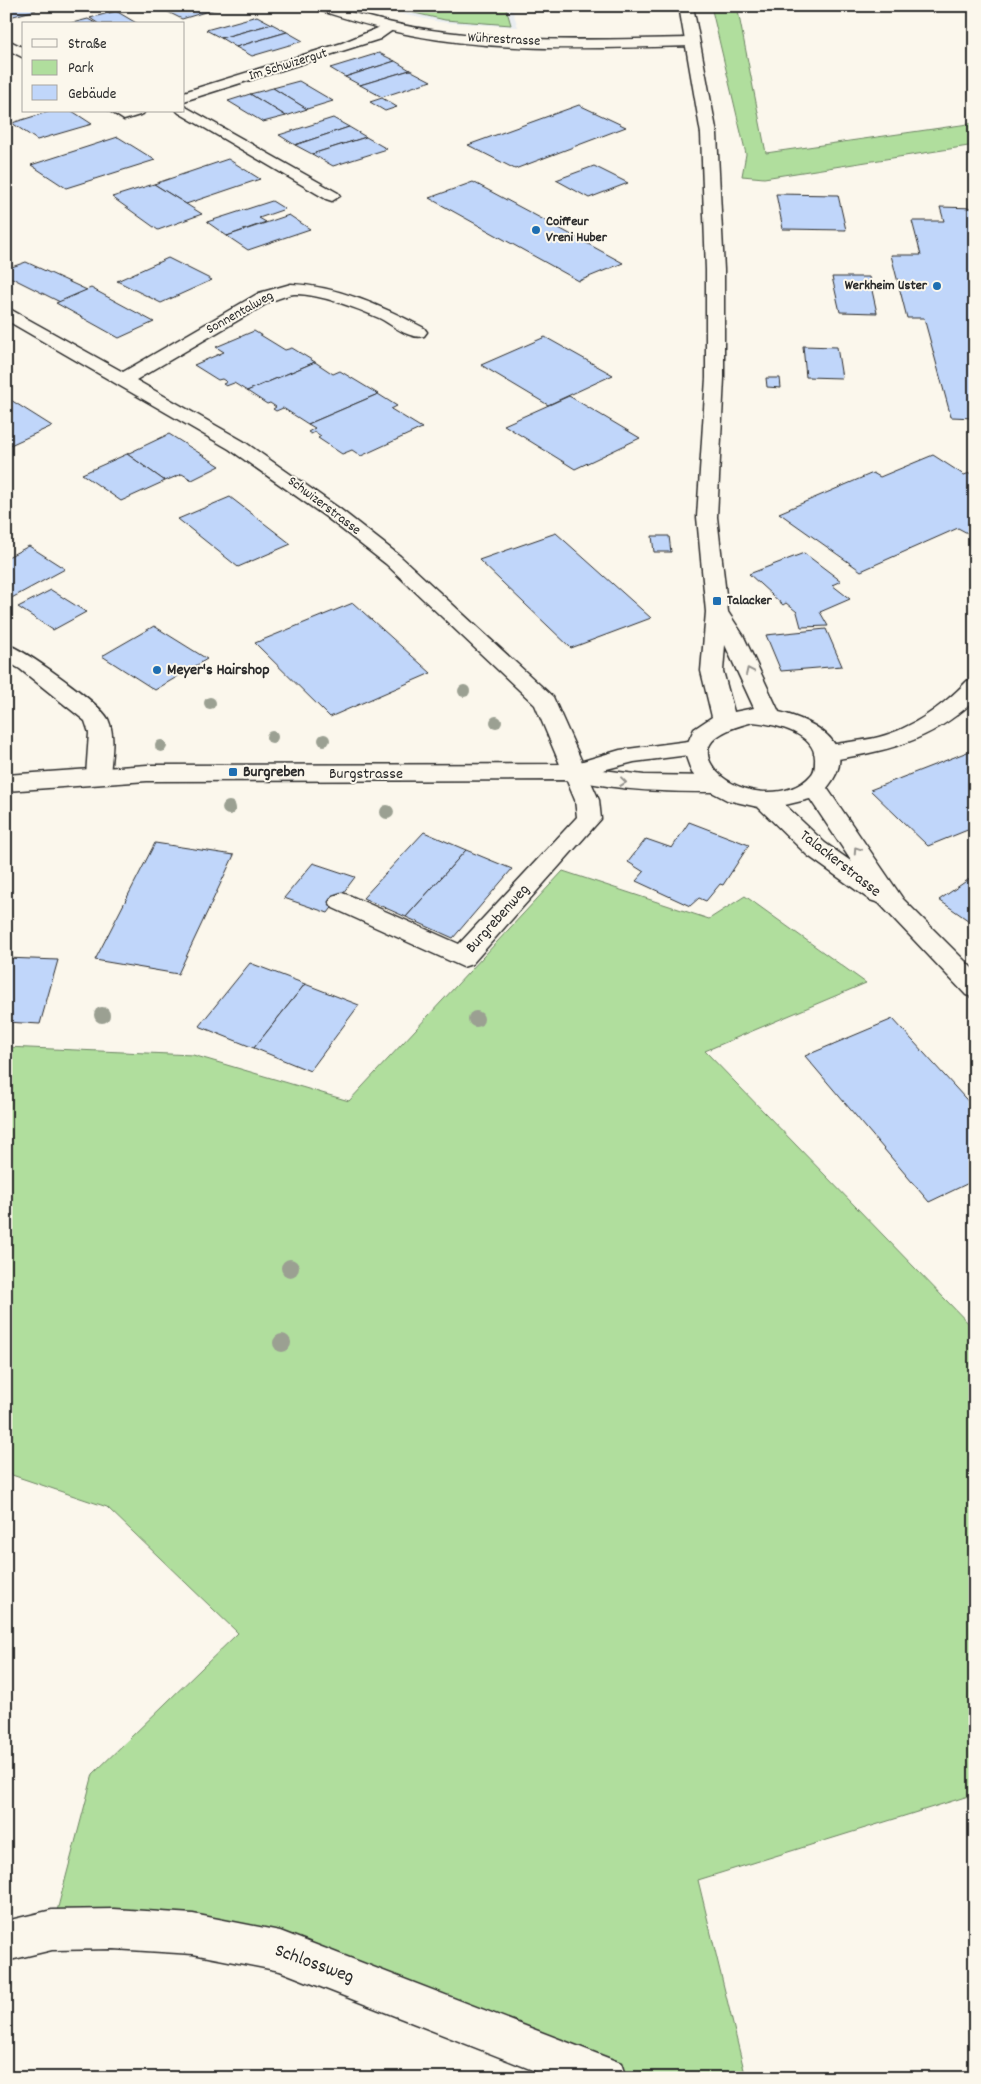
<svg xmlns="http://www.w3.org/2000/svg" width="981" height="2084" viewBox="0 0 981 2084" font-family="Dekko,sans-serif">
  <style>
    .built { fill: #e9edf0 }
    .green { fill: #b0de9d; stroke: #6e8464 }
    .building { fill: #c0d6fa; stroke: #2b2b2b }
    .lines { fill: none; stroke-linecap: round; stroke-linejoin: round }
    .minor-casing { stroke: #2b2b2b; stroke-width: 3 }
    .tertiary-casing { stroke: #2b2b2b; stroke-width: 3 }
    .secondary-casing { stroke: #2b2b2b; stroke-width: 3 }
    .minor { fill: #fbf7ec; fill-rule: evenodd }
    .tertiary { fill: #fbf7ec; fill-rule: evenodd }
    .secondary { fill: #fbf7ec; fill-rule: evenodd }
    .tree { fill: #9ba092 }
    .oneway { stroke: #93918c }
    .poi-dot { fill: #1f6fb2; stroke: #fbf7ec; stroke-width: 2 }
    .labels { text-anchor: middle; dominant-baseline: central; stroke-width: 4; stroke-linejoin: round; paint-order: stroke }
    .far-street-label { font-size: 14px; fill: #2b2b2b; stroke: #fbf7ec }
    .far-poi-label { font-size: 14px; font-weight: bold; fill: #2b2b2b; stroke: #fbf7ec; text-anchor: start }
    .poi-label { font-size: 16px; font-weight: bold; fill: #2b2b2b; stroke: #fbf7ec; text-anchor: start }
    .street-label { font-size: 16px; fill: #2b2b2b; stroke: #fbf7ec }
    .near-street-label { font-size: 19px; fill: #2b2b2b; stroke: #fbf7ec }
  </style>
  <rect width="100%" height="100%" fill="#fbf7ec"/>
  <filter id="ink" filterUnits="userSpaceOnUse"><feTurbulence type="fractalNoise" baseFrequency=".02" numOctaves="2"/><feDisplacementMap in="SourceGraphic" scale="10" xChannelSelector="R" yChannelSelector="G"/><feConvolveMatrix kernelMatrix="1 2 1 2 8 2 1 2 1" color-interpolation-filters="sRGB"/></filter>
  <g filter="url(#ink)">
    <polygon class="built" points="363,6 542,6 542,9 512,9 518,27 440,22"/>
    <g class="green">
      <polygon points="384,6 539,6 539,8 506,8 511,25 445,20"/>
      <polygon points="711,6 737,6 766,153 975,123 975,145 764,178 742,176 746,154"/>
      <polygon points="563,871 709,919 745,896 866,983 705,1051 975,1330 975,1794 698,1880 746,2078 606,2078 280,1951 52,1930 93,1774 238,1633 107,1507 6,1473 6,1047 193,1055 349,1101"/>
    </g>
    <g class="building">
      <polygon points="6,6 30,6 36,10 6,18"/>
      <polygon points="181,6 225,6 182,19 166,11"/>
      <rect x="544" y="6" width="74" height="3"/>
      <polygon points="116,11 138,24 99,24 90,18"/>
      <polygon points="257,16 272,24 221,38 206,30"/>
      <polygon points="88,19 97,24 68,24"/>
      <polygon points="272,24 287,32 236,47 221,38"/>
      <polygon points="287,32 303,41 252,56 236,47"/>
      <polygon points="379,53 395,61 345,77 330,68"/>
      <polygon points="395,61 410,70 360,85 345,77"/>
      <polygon points="410,70 431,81 382,97 360,85"/>
      <polygon points="299,81 333,101 307,109 273,88"/>
      <polygon points="273,88 307,109 286,116 250,94"/>
      <polygon points="250,94 286,116 263,122 228,101"/>
      <polygon points="382,98 397,107 385,111 370,102"/>
      <polygon points="579,105 626,127 515,169 468,145"/>
      <polygon points="51,111 72,111 92,124 37,140 12,123"/>
      <polygon points="333,118 349,127 295,145 279,135"/>
      <polygon points="349,127 366,137 312,154 295,145"/>
      <polygon points="118,137 155,160 66,188 31,165"/>
      <polygon points="366,137 387,149 333,166 312,154"/>
      <polygon points="228,159 260,179 186,204 154,184"/>
      <polygon points="594,166 628,183 589,198 556,180"/>
      <polygon points="473,182 546,221 623,263 579,281 429,198"/>
      <polygon points="154,184 202,214 158,230 112,197"/>
      <polygon points="776,194 838,195 846,230 783,229"/>
      <polygon points="272,201 285,209 259,218 266,222 227,236 207,222"/>
      <polygon points="940,207 975,208 975,418 951,417 924,318 907,318 891,255 921,255 912,221 944,221"/>
      <polygon points="289,215 310,229 248,250 227,236"/>
      <polygon points="168,258 212,280 161,303 117,281"/>
      <polygon points="26,262 87,290 60,302 6,275 6,269"/>
      <polygon points="832,277 869,277 877,313 840,312"/>
      <polygon points="91,288 154,322 119,338 56,303"/>
      <polygon points="254,331 285,350 292,348 315,362 247,391 234,383 226,386 223,384 227,382 222,379 218,380 194,365 224,352 216,347"/>
      <polygon points="545,337 613,375 548,405 481,365"/>
      <polygon points="803,346 837,347 842,378 806,377"/>
      <polygon points="315,362 333,374 340,371 378,394 308,424 283,408 276,411 273,409 276,407 270,403 267,404 247,391"/>
      <polygon points="766,378 780,378 781,388 767,387"/>
      <polygon points="378,394 397,406 391,409 422,428 361,456 352,450 342,454 318,438 321,436 315,432 311,434 308,432 315,428 308,424"/>
      <polygon points="569,396 640,438 575,469 504,425"/>
      <polygon points="6,397 52,426 6,447"/>
      <polygon points="169,434 220,466 192,480 182,474 165,481 127,454"/>
      <polygon points="127,454 165,481 121,501 82,474"/>
      <polygon points="933,455 964,475 970,473 975,476 975,537 958,528 861,571 779,513 873,473 880,477"/>
      <polygon points="230,497 291,544 238,567 178,519"/>
      <polygon points="556,533 651,618 571,648 479,560"/>
      <polygon points="652,536 669,536 671,552 654,552"/>
      <polygon points="29,546 65,569 6,601 6,558"/>
      <polygon points="804,553 841,581 832,585 850,599 820,612 828,626 801,627 797,612 786,603 783,605 749,574"/>
      <polygon points="51,590 86,612 53,630 18,607"/>
      <polygon points="353,603 431,673 330,717 255,643"/>
      <polygon points="154,626 207,659 155,690 102,656"/>
      <polygon points="826,629 842,666 781,671 766,635"/>
      <polygon points="975,749 975,827 928,846 870,790"/>
      <polygon points="689,822 749,845 723,885 720,884 706,901 699,898 690,906 636,881 644,872 628,862 646,839 672,848"/>
      <polygon points="424,832 466,850 406,917 363,898"/>
      <polygon points="155,843 234,855 178,974 95,960"/>
      <polygon points="466,850 512,869 453,938 406,917"/>
      <polygon points="313,863 355,877 328,913 284,898"/>
      <polygon points="975,875 975,925 939,900"/>
      <polygon points="6,958 58,960 40,1024 6,1022"/>
      <polygon points="250,963 305,984 254,1048 199,1026"/>
      <polygon points="305,984 359,1005 310,1071 254,1048"/>
      <polygon points="893,1019 975,1109 975,1180 929,1202 805,1056"/>
    </g>
    <g class="lines">
      <g class="minor-casing">
        <g id="minor">
          <polygon points="390,23 397,27 380,39 184,101 184,92 342,43"/>
          <polygon points="6,39 24,48 24,58 6,49"/>
          <polygon points="184,106 338,193 340,196 332,201 326,199 179,113 177,111 184,111"/>
          <polygon points="110,111 145,111 143,114 124,120"/>
          <path d="M291,284c47,2 93,23 133,44l3,4 -3,4c-15,4 -31,-11 -45,-18 -22,-10 -62,-25 -85,-24 -8,1 -16,5 -23,7l-135,79 107,61 97,68 60,47 153,141 46,103 2,19 -129,145 -9,3 -130,-59 -4,-6 4,-6 9,-3 9,3 108,48 118,-127 -2,-17 -40,-95 -149,-141 -60,-47 -97,-68 -223,-129v-13l117,65 136,-79z"/>
          <path d="M6,644c18,5 95,60 102,75 8,18 3,38 2,57l-4,6 -8,2 -8,-2 -4,-6 3,-43 -4,-12 -65,-52 -14,-8z"/>
          <path d="M975,679v21c-47,43 -88,51 -149,61l-8,-3 -4,-5 4,-5c20,-6 41,-6 61,-11 34,-9 64,-31 88,-56z"/>
          <polygon points="114,1909 193,1914 280,1931 621,2063 626,2078 553,2078 280,1971 193,1954 114,1949 52,1950 6,1961 6,1921 52,1910"/>
        </g>
      </g>
      <g class="tertiary-casing">
        <g id="tertiary">
          <path d="M313,6c22,0 35,6 56,11 28,8 57,13 86,16 78,10 158,6 237,5l7,4 -7,4c-93,2 -189,7 -281,-11 -33,-6 -64,-16 -96,-26z"/>
          <path d="M696,740l8,3 4,5 -4,5 -70,9 -31,8 41,5 70,1 9,2 3,6 -3,6 -9,2c-47,0 -92,-1 -138,-12l-429,1 -141,10v-16l141,-10 426,-1 47,-14z"/>
        </g>
      </g>
      <g class="secondary-casing">
        <path id="secondary" d="M679,6h14l24,128 7,136v108l-7,139 11,95 15,23 36,77c36,9 83,34 48,76l76,111 72,72v27l-9,-3 -87,-92 -9,-3 -63,-45 -49,-48 -31,-7 -21,-11 -14,-16 -8,-22 10,-22 18,-12 -11,-46 5,-59 -9,-95 9,-139v-108l-5,-136zM725,645l29,63 -20,4 -11,-41zM753,722c21,2 64,11 62,39 0,5 0,10 -4,14 -22,26 -73,20 -94,-3 -27,-31 12,-44 36,-50zM810,799l42,63 -27,-19 -40,-38z"/>
      </g>
      <use href="#minor" class="minor"/>
      <use href="#tertiary" class="tertiary"/>
      <use href="#secondary" class="secondary"/>
    </g>
    <g class="tree">
      <circle cx="464" cy="691" r="6"/>
      <circle cx="210" cy="703" r="6"/>
      <circle cx="496" cy="722" r="6"/>
      <circle cx="272" cy="737" r="6"/>
      <circle cx="324" cy="740" r="6"/>
      <circle cx="161" cy="746" r="6"/>
      <circle cx="229" cy="808" r="7"/>
      <circle cx="387" cy="812" r="7"/>
      <circle cx="102" cy="1015" r="8"/>
      <circle cx="476" cy="1019" r="8"/>
      <circle cx="290" cy="1268" r="9"/>
      <circle cx="282" cy="1343" r="9"/>
    </g>
    <defs><path id="oneway-chevron" d="M-2-3.5L2.5 0L-2 3.5" fill="none" stroke-width="1.6" stroke-linecap="round" stroke-linejoin="round" transform="scale(1.25)"/></defs>
    <g class="oneway">
      <use href="#oneway-chevron" transform="translate(749 671) rotate(-115)"/>
      <use href="#oneway-chevron" transform="translate(623 782) rotate(7)"/>
      <use href="#oneway-chevron" transform="translate(857 850) rotate(-124)"/>
    </g>
  </g>
  <g class="poi-dot">
    <circle cx="536" cy="230" r="5"/>
    <circle cx="937" cy="286" r="5"/>
    <rect x="712" y="596" width="10" height="10" rx="2.5"/>
    <circle cx="157" cy="670" r="5"/>
    <rect x="228" y="767" width="10" height="10" rx="2.5"/>
  </g>
  <g class="labels">
    <g class="far-street-label">
      <text transform="translate(504 40) rotate(3)">Wührestrasse</text>
      <text transform="translate(288 65) rotate(-17)">Im Schwizergut</text>
      <text transform="translate(240 313) rotate(-29)">Sonnentalweg</text>
      <text transform="translate(324 506) rotate(37)">Schwizerstrasse</text>
    </g>
    <g class="far-poi-label">
      <text x="546" y="222">Coiffeur<tspan x="546" dy="16">Vreni Huber</tspan></text>
      <text x="927" y="286" text-anchor="end">Werkheim Uster</text>
      <text x="727" y="601">Talacker</text>
    </g>
    <g class="poi-label">
      <text x="167" y="670">Meyer's Hairshop</text>
      <text x="243" y="772">Burgreben</text>
    </g>
    <g class="street-label">
      <text x="366" y="774">Burgstrasse</text>
      <text transform="translate(840 864) rotate(38)">Talackerstrasse</text>
      <text transform="translate(498 919) rotate(-48)">Burgrebenweg</text>
    </g>
    <g class="near-street-label">
      <text transform="translate(314 1965) rotate(20)">Schlossweg</text>
    </g>
  </g>
  <rect width="981" height="2084" fill="none" stroke="#fbf7ec" stroke-width="25"/>
  <rect x="12" y="12" width="956" height="2059" fill="none" stroke="#2b2b2b" stroke-width="2" filter="url(#ink)"/>
  <rect x="22" y="22" width="162" height="90" fill="#fbf7ec" stroke="#a8a59f"/>
  <rect x="32" y="39" width="25" height="8" fill="#fbf7ec" stroke="#a8a59f"/>
  <text x="68" y="48" font-size="15" fill="#2b2b2b">Straße</text>
  <rect x="32" y="60" width="25" height="15" fill="#b0de9d" stroke="#a8a59f"/>
  <text x="68" y="72" font-size="15" fill="#2b2b2b">Park</text>
  <rect x="32" y="85" width="25" height="15" fill="#c0d6fa" stroke="#a8a59f"/>
  <text x="68" y="98" font-size="15" fill="#2b2b2b">Gebäude</text>
</svg>
